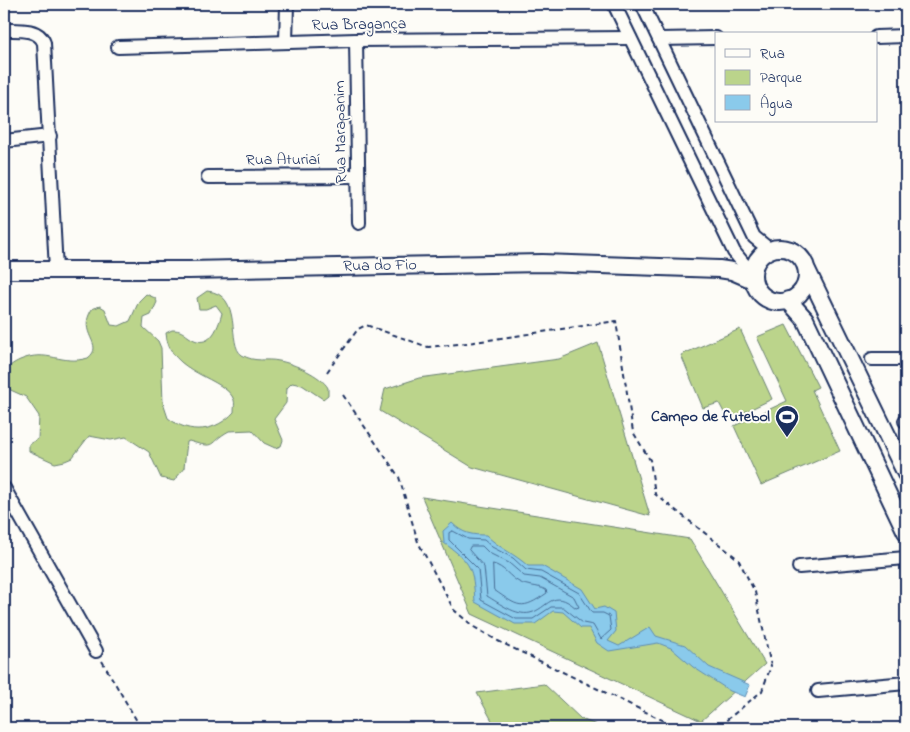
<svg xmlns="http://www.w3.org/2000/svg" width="910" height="732" viewBox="0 0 910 732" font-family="'Indie Flower',sans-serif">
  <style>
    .green { fill: #bbd48b; stroke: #6b8274 }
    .water { fill: #8acaeb; stroke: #5e8cb3 }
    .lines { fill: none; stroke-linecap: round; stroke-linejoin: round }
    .shore { stroke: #476d96; stroke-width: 1 }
    .minor-casing { stroke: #1b2f5e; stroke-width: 16 }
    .tertiary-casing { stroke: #1b2f5e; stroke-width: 20 }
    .path { stroke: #1b2f5e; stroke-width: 2; stroke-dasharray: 5 4; stroke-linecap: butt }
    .minor { stroke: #fdfcf7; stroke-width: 12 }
    .tertiary { stroke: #fdfcf7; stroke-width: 16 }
    .labels { text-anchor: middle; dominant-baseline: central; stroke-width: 4; stroke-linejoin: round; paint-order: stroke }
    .street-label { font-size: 16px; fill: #1b2f5e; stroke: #fdfcf7 }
    .poi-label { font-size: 16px; font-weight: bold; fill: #1b2f5e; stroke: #fdfcf7; text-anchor: end }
  </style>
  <rect width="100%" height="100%" fill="#fdfcf7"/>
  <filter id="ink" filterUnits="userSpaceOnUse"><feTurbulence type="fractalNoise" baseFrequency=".02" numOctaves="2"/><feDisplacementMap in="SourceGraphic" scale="10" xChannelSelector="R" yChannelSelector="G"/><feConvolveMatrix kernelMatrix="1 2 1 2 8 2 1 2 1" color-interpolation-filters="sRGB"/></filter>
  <g filter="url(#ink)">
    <g class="green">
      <path d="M207,291c37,3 19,54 35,64 13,8 24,3 37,6 14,2 43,15 49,27v7l-5,4 -21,-14 -10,-2 -5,5 -1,15 -12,16 9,21 -2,6 -6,2 -11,-5 -12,-13 -23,1c-22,12 -11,19 -40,10l-2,1 -3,26 -10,13 -13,-3 -12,-26 -23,-15 -15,3 -22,-4 -17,22 -7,3 -10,2 -26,-12v-7l9,-5 1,-23 -13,-19 -22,-10c0,-15 1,-20 16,-27 28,-12 41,6 68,-2 18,-14 -12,-24 4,-49l8,-3 5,3 6,16 8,1 11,-5 9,-20 7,-7 9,4 2,4 -6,13 -7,3 -1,9 15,14 3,7 2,55 5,15c22,17 48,14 66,-6 0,-4 1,-9 0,-12 -8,-23 -66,-26 -68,-67l6,-3c9,0 10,2 17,7 20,14 29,-8 33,-24l-6,-8 -10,4h-7l-2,-11z"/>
      <polygon points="786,325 818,387 812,390 840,451 761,485 734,426 787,401 757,337"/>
      <polygon points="740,329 772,399 728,420 719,403 703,408 681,355"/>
      <polygon points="598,343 650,516 472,467 380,411 385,389 419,378 559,359"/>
      <polygon points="422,497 690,539 765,664 701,721 472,614"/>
      <polygon points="544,684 581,719 604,728 496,728 477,693"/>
    </g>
    <path class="water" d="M452,523c11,11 20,12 34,12 13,13 29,19 42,31h14l40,23 13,20 9,-2 10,6 2,18 -8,10 11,5 31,-19 6,9 29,9 24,22 41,18 -5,12 -15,-6 -37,-24 -22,-19 -13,-5 -49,8 -12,-8 -8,-15h-8l-18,-16 -10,-1 -18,13h-20l-40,-22c-2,-34 -3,-39 -31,-59l-1,-12z"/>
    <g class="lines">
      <g class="shore">
        <polygon points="453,531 468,539 484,540 492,547 513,558 526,570 541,572 579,593 592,613 603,613 609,616 611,630 601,639 593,625 583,623 563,607 551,607 533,619 516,619 481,600 478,569 449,540 449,533"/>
        <path d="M471,546h11l7,7 20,10 15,13 16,2 34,19 5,10 -3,1c-24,-21 -28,1 -46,5 -14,3 -31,-10 -43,-17l-3,-29 -15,-17z"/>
        <path d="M493,564c12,3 16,13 26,18 9,5 18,3 27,8l1,3c-26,18 -28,14 -53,-3z"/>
      </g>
      <g class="minor-casing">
        <g id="minor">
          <polyline points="614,4 734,252 753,275"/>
          <polyline points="642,4 754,237 770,250"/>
          <path d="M4,30c14,0 35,-2 40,13l12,227"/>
          <polyline points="876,37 906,36"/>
          <polyline points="659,39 716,38"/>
          <polyline points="356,40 359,223"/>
          <polyline points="286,42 287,4"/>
          <polyline points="118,47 356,40 630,38"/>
          <polyline points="4,141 50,136"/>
          <polyline points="208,177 358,176"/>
          <polyline points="872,359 906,359"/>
          <polyline points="905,421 906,421"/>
          <polyline points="4,488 96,651"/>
          <polyline points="799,567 906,558"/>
          <polyline points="818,691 906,683"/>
        </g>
      </g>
      <g class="tertiary-casing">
        <g id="tertiary">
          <circle cx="780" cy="275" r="27"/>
          <polyline points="4,270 189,270 542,263 719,269 732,271 753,280"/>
          <polyline points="807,270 906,474"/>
          <polyline points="788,300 805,319 906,532"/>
        </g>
      </g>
      <g class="path">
        <polyline points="327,372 358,329 366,325 428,347 468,343 616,321 633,432 650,460 655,494 738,559 755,592 771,666 762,691 717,728"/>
        <polyline points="343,395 399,477 418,542 454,610 474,627 498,641 679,728"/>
        <polyline points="102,661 141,728"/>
      </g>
      <use href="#minor" class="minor"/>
      <use href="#tertiary" class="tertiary"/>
    </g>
  </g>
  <defs>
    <g id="stadium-pin" transform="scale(1.25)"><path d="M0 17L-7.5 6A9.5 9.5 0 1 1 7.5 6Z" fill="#1b2f5e" stroke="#fdfcf7"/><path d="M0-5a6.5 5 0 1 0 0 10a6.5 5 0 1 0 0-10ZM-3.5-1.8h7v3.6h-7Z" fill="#fff"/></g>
  </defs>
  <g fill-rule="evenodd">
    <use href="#stadium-pin" x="787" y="417"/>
  </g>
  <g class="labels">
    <g class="street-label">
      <text transform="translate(359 25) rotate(-1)">Rua Bragança</text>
      <text transform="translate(341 132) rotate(-91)">Rua Marapanim</text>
      <text x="283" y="160">Rua Aturiaí</text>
      <text transform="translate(380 266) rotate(-1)">Rua do Fio</text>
    </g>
    <g class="poi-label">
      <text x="770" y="417">Campo de futebol</text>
    </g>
  </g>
  <rect width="910" height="732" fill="none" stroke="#fdfcf7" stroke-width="20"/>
  <rect x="10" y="10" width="890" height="712" fill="none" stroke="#1b2f5e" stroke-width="2" filter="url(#ink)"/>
  <rect x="715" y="32" width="162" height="90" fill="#fdfcf7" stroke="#a3aaba"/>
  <rect x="725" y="49" width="25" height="8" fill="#fdfcf7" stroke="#a3aaba"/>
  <text x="760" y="58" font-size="15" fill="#1b2f5e">Rua</text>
  <rect x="725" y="70" width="25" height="15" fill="#bbd48b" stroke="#a3aaba"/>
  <text x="760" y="82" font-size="15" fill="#1b2f5e">Parque</text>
  <rect x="725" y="95" width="25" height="15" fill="#8acaeb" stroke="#a3aaba"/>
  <text x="760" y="108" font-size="15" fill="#1b2f5e">Água</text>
</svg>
